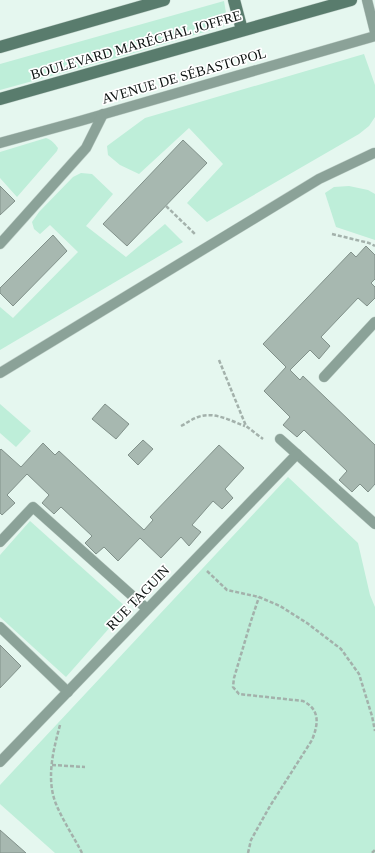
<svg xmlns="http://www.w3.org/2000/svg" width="375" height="853" viewBox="0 0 375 853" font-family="'Times New Roman',serif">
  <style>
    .green { fill: #beeed9 }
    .building { fill: #a7b8b0; stroke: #81918a }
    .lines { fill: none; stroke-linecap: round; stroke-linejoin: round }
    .lane-casing { stroke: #c2d2cb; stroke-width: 11 }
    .secondary-casing { stroke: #c2d2cb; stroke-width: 13 }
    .path { stroke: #a3b1ab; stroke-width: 2.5; stroke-dasharray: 4 2; stroke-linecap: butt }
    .lane { stroke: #8ba298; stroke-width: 10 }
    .secondary { stroke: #597c6d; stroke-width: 12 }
    .labels { text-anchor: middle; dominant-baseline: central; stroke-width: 3.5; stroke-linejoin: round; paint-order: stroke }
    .street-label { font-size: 14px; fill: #0b110f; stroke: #fff }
  </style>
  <rect width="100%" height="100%" fill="#e5f7ef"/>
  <g class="green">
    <polygon points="224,1 228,25 120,57 0,90 0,64"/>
    <polygon points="364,54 375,85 375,117 369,126 359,134 207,222 187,203 223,164 189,128 139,174 120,165 108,155 107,146 145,118"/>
    <path d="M46,138c6,2 8,5 12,10l-1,3 -40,46 -17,-19v-26z"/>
    <polygon points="81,173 92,174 113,194 86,226 126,257 165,224 183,242 0,350 0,307 13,318 78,252 50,225 40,234 34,229 32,222 39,212 73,177"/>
    <polygon points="349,186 368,190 375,194 375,240 336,227 325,193 334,187"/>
    <polygon points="0,404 31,431 16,447 0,433"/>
    <polygon points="288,477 358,543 370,595 375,607 375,853 55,853 0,804 0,785"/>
    <polygon points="30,521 127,608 66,677 0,617 0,555"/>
  </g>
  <g class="building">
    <polygon points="183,140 207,163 127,246 103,224"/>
    <polygon points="0,186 15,201 0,215"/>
    <polygon points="53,235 67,251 13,306 0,293 0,288"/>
    <polygon points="366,246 375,255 375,279 371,283 375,287 375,298 367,306 358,298 321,337 330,346 319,359 310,350 290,370 300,380 303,376 375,445 375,484 368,492 360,484 352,492 339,480 347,471 304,430 297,437 283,425 290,417 264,391 286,367 263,344 351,252 356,257"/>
    <polygon points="105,404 129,424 116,439 92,419"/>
    <polygon points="143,440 153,449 138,465 128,455"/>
    <polygon points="43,443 55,455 59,451 144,530 153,520 150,517 219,445 244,468 225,489 233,498 222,509 213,501 192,525 201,532 189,546 181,537 161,558 140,538 118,561 104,547 96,554 85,543 92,536 61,507 54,514 42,503 49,495 27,474 7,495 15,503 2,515 0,513 0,450 1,449 21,467"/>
    <polygon points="0,645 21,666 0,688"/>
    <polygon points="0,830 26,853 0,853"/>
  </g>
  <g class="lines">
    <g class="lane-casing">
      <g id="lane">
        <polyline points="367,0 375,32"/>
        <polyline points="0,143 80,121 375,36"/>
        <polyline points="0,244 86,148 103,114"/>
        <polyline points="0,373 319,179 374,153"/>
        <polyline points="324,377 375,322"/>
        <polyline points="280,439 375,524"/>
        <polyline points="0,542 33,507 147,609"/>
        <polyline points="0,627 68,692"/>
        <polyline points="0,762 297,454"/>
      </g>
    </g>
    <g class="secondary-casing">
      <g id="secondary">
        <polyline points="234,0 242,30"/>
        <polyline points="0,47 164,0"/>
        <polyline points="0,99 351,0"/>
      </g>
    </g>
    <g class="path">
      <polyline points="166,206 196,235"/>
      <polyline points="332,234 369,243 375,246"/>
      <polyline points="219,360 246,426 263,439"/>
      <path d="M181,426c6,-3 11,-7 17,-9 16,-6 33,4 47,9"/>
      <polyline points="207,571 227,590 259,597 280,606 307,623 341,649 359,674 372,716 375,731"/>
      <path d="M60,725c-7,26 -14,54 -4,79 7,17 18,33 26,49"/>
      <polyline points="52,765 85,767"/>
      <path d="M248,853l3,-13 19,-34 42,-66c6,-15 9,-30 -9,-39l-64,-7 -6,-7 1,-9 17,-57 8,-24"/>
      <polyline points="372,853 375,850"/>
    </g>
    <use href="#lane" class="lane"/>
    <use href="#secondary" class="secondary"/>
  </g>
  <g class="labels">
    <g class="street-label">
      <text transform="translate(136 45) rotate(-16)">BOULEVARD MARÉCHAL JOFFRE</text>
      <text transform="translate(184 76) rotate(-16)">AVENUE DE SÉBASTOPOL</text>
      <text transform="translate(138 598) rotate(-46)">RUE TAGUIN</text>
    </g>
  </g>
</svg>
